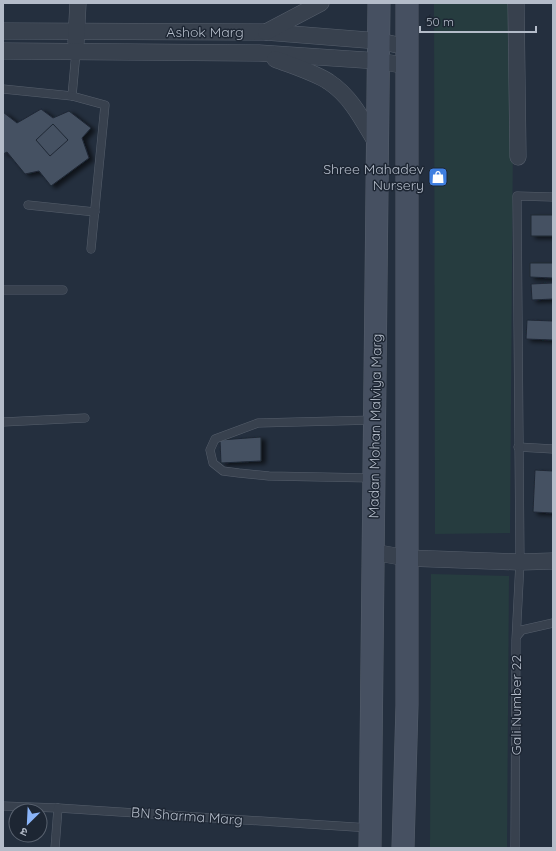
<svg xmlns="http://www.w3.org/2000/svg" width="556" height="851" viewBox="0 0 556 851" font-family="Quicksand,'Noto Sans Devanagari',sans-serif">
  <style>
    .green { fill: #263c3f }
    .building { fill: #455162; stroke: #1f2835; filter: url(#shadow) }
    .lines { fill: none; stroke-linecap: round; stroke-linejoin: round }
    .service-casing { stroke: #565f6c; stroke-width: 9 }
    .minor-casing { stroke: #565f6c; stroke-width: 17 }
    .secondary-casing { stroke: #565f6c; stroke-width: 23 }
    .service { stroke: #38414e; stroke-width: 8 }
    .minor { stroke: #38414e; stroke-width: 16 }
    .secondary { stroke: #465061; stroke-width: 22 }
    .labels { text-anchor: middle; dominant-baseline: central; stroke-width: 3; stroke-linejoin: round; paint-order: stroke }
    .street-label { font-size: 14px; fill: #b4bcc9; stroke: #1d2633 }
    .poi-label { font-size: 14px; fill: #b4bcc9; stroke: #1d2633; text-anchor: end }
  </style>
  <defs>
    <filter id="shadow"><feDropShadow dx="4.5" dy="2.5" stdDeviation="2" flood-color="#0009"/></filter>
  </defs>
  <rect width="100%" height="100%" fill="#242f3e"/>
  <g class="green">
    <polygon points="434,3 514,3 510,533 435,534"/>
    <polygon points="431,574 509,576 507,848 430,848"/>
  </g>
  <g class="building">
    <polygon points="41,109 53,118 69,111 91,128 82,138 89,158 51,186 39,171 25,174 7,152 3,154 3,112 17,123"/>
    <polygon points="53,124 68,140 50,156 36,140"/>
    <rect x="531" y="215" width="22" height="21"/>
    <polygon points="530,263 553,263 553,278 530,277"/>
    <polygon points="553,283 553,299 532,300 531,284"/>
    <polygon points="527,320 553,321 553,340 526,339"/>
    <polygon points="261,437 261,461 221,463 220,440"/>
    <polygon points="535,470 553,471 553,513 533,512"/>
  </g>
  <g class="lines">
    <g class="service-casing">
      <g id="service">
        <polyline points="3,89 72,96 76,52"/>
        <polyline points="72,96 105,105 91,249"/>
        <polyline points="28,205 95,212"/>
        <polyline points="3,290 63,290"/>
        <polyline points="3,422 85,418"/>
        <polyline points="518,447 553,449"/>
        <polyline points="373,478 269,476 239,473 223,471 213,463 210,450 215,439 258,423 374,420"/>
        <polyline points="517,636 522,630 553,623"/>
        <polyline points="3,806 58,808 370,828"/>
        <polyline points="55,848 58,808"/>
        <polyline points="515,848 516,640 520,562 517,196 553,197"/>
      </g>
    </g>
    <g class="minor-casing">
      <g id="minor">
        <polyline points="516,3 518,157"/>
        <polyline points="3,31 266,32 379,41 407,47"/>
        <polyline points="266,32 321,3"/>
        <polyline points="76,42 78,3"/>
        <polyline points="3,51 259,53 379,61 407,66"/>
        <path d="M275,59c15,6 41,14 54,23 23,15 35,41 49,64"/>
        <polyline points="373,552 407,558 520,562 553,561"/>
      </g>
    </g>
    <g class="secondary-casing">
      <g id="secondary">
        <polyline points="370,848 379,3"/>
        <polyline points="403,848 407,705 407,3"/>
      </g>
    </g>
    <use href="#service" class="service"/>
    <use href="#minor" class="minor"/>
    <use href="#secondary" class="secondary"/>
  </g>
  <defs>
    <g id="shop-square" transform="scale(1)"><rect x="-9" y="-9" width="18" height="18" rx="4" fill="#3f7fe0" stroke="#1d2633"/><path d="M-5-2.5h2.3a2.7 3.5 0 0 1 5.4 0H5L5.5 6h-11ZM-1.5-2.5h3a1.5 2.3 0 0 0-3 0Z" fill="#fff"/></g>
  </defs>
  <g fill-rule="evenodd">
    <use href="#shop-square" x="438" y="177"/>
  </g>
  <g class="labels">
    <g class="street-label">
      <text x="205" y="32">Ashok Marg</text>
      <text transform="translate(375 426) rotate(-89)">Madan Mohan Malviya Marg</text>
      <text transform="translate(516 705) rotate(-90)">Gali Number 22</text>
      <text transform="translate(187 816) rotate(4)">BN Sharma Marg</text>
    </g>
    <g class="poi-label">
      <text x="424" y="169">Shree Mahadev<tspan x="424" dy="16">Nursery</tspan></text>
    </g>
  </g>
  <rect width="556" height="851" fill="none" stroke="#b4bcc9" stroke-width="8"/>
  <g transform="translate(28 823) rotate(204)"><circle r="19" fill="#1d2633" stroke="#59626f"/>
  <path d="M0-3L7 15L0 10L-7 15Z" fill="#8ab4f8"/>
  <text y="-6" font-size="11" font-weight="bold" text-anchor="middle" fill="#b4bcc9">उ</text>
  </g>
  <path d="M420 26v6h116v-6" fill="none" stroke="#b4bcc9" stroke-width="2"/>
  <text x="426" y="26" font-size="12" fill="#b4bcc9" stroke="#1d2633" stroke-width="3" paint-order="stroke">50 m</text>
</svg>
